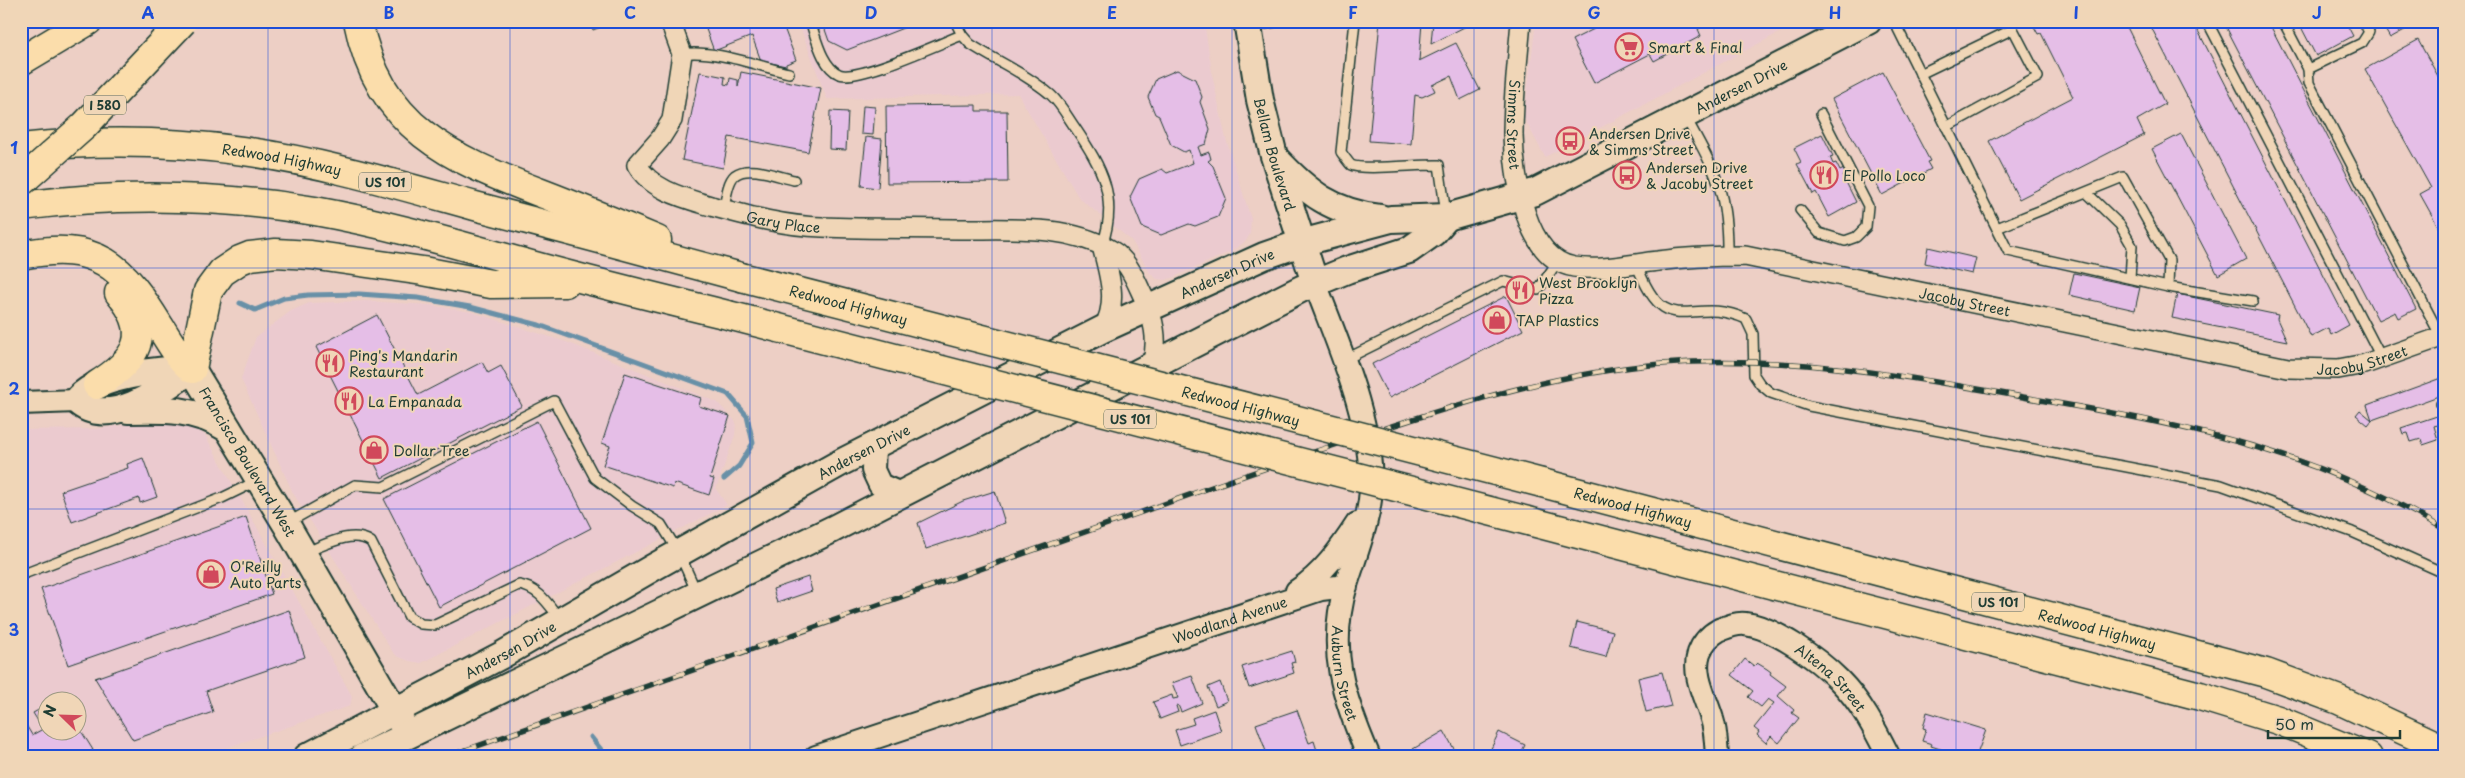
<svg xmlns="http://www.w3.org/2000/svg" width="2465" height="778" viewBox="0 0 2465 778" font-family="'Playpen Sans',sans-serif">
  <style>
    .built { fill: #ebcacf; fill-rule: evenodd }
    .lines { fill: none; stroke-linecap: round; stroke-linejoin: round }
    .stream { stroke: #6890a7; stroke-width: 5 }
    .building { fill: #e5bee7; stroke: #1f3d34 }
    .service-casing { stroke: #1f3d34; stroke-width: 12 }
    .minor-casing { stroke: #1f3d34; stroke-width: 22 }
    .tertiary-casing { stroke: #1f3d34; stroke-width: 26 }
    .secondary-casing { stroke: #1f3d34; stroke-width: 30 }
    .motorway-casing { stroke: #1f3d34; stroke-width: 31 }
    .service { stroke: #f0d6b7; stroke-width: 9 }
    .minor { stroke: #f0d6b7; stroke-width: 19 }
    .tertiary { stroke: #f0d6b7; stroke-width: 22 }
    .secondary { stroke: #f0d6b7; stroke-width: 26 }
    .motorway { stroke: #fbddab; stroke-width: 28 }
    .rail-casing { stroke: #1f3d34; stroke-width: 5.5 }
    .rail { stroke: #f0d6b7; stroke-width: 4; stroke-dasharray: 11; stroke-linecap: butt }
    .motorway-bridge-casing { stroke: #1f3d34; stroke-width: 31; stroke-linecap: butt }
    .motorway-bridge { stroke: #fbddab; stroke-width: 28 }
    .grid { fill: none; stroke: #1d4ed8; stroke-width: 1; stroke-opacity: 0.55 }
    .labels { text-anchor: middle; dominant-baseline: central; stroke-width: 4; stroke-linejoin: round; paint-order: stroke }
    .shield { fill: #f0d6b7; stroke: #5e6b5b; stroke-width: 1 }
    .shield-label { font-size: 12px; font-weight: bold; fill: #1f3d34 }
    .poi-label { font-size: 14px; fill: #1f3d34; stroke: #f0d6b7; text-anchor: start }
    .street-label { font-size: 14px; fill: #1f3d34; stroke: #f0d6b7 }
    .neatline { fill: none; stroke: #1d4ed8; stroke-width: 2 }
    .grid-label { font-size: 16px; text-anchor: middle; font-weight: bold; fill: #1d4ed8 }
  </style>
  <rect width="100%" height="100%" fill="#edcfc5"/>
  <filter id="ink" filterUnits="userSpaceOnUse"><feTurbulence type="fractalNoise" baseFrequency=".02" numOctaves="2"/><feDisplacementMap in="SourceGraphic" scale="10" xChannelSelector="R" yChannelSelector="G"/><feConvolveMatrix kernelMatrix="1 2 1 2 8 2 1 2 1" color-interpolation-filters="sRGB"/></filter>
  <g filter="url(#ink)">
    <g class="built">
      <polygon points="798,21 1204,21 1213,79 1226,139 1251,219 1250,234 1246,241 1230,252 1174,277 1166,280 1157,279 1150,273 1132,241 1079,198 1018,94 827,99"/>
      <polygon points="1536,21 1801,21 1545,157 1524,118"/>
      <polygon points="366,301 430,305 472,312 569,343 717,402 736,422 735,435 716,489 727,505 421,663 409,661 397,656 392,651 293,493 241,379 256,337 291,311 309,303"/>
      <path d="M157,420l32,3 16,12 147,261 -2,10 -151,51h-178v-327l76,-1zM48,700h30v30h-30z"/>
    </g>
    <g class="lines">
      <g class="stream">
        <polyline points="240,303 255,310 284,298 308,295 359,294 418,298 470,307 539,325 728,394 747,416 753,443 739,466 724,479"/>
        <polyline points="591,737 607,757"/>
      </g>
    </g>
    <g class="building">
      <polygon points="590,21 617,21 593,30"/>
      <polygon points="703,21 786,21 787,23 783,25 796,60 786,64 786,66 761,61 752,36 714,51"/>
      <polygon points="822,21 921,21 847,50 829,41"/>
      <polygon points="1380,21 1422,22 1419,61 1456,43 1480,90 1460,100 1451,76 1432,85 1435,91 1422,97 1415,95 1411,144 1369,141"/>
      <polygon points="1433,21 1476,21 1431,44"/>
      <polygon points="1590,21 1713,21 1698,29 1701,36 1654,61 1650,54 1594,83 1572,40 1594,29"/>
      <polygon points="2031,21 2124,21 2165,104 2137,120 2144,135 2019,199 1989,141 2073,97 2041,33 2038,34"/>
      <polygon points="2148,21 2193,21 2349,325 2331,335 2328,328 2311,337"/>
      <polygon points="2223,21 2268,21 2416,309 2398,318 2395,312 2378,320"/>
      <polygon points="2298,21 2345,21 2353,36 2316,56"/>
      <polygon points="2380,21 2407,21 2410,27 2390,38"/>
      <polygon points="2418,40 2444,87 2444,237 2420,194 2431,188 2365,69"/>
      <polygon points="1177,70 1195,79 1202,97 1200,102 1210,129 1206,144 1198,147 1201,155 1209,152 1211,159 1208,161 1213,166 1226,198 1218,217 1195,226 1189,224 1161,235 1142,227 1130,197 1139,179 1162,169 1167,173 1193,163 1189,150 1184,152 1171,145 1159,116 1155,114 1148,97 1156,79"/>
      <polygon points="700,72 725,77 724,84 729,85 730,78 738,80 738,87 741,72 821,88 808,152 729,137 723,168 682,160"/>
      <polygon points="1883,72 1930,161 1927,162 1931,169 1882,195 1832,99"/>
      <polygon points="976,105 976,111 1007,111 1008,182 887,183 886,106"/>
      <polygon points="863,106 875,107 873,135 861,134"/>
      <polygon points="830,111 848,112 846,150 829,149"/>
      <polygon points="1822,134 1833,156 1830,157 1833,164 1836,163 1840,171 1844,169 1847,174 1843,176 1856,202 1829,217 1816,192 1813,194 1797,164 1801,162 1794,148"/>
      <polygon points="2181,134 2246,259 2218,275 2152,149"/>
      <polygon points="866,137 882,139 878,188 861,186"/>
      <polygon points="1928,247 1976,258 1972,274 1925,263"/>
      <polygon points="2074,273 2140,287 2135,310 2069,295"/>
      <polygon points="2177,294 2278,315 2277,319 2287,341 2172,318"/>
      <polygon points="1506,296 1523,330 1389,398 1372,364"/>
      <polygon points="377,315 418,395 482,362 488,373 501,366 522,406 382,478 316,347"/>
      <polygon points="625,373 701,398 699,406 730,416 710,478 714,479 709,495 674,483 673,488 603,465 610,446 602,443"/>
      <polygon points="2441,378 2444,394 2372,420 2367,405"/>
      <polygon points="2360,410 2372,420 2368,425 2356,415"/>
      <polygon points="2443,414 2444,431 2442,432 2439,424 2434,426 2438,440 2423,445 2421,439 2411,442 2408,433 2403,434 2401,428"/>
      <polygon points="537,421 591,528 439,607 384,499"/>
      <polygon points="143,458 157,497 140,503 139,498 72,522 61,491 128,468 127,464"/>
      <polygon points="995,491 1005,523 926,549 918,523 963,501"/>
      <polygon points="246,517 272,594 68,665 41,589"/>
      <polygon points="808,577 812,591 777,603 773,589"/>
      <polygon points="289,610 305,657 206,691 213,712 133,740 95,678"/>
      <polygon points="1577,622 1613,631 1606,657 1571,648"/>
      <polygon points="1292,651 1295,662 1291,663 1294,673 1249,688 1242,667"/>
      <polygon points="1745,659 1754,666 1757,663 1767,669 1771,672 1770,674 1786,686 1778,696 1794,710 1792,713 1799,718 1779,743 1771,736 1766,743 1757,735 1759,732 1754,728 1774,703 1768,699 1761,707 1748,697 1753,691 1732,675"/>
      <polygon points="1662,672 1671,706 1646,712 1638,678"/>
      <polygon points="1192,676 1202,703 1181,712 1178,705 1176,706 1178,712 1160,719 1153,702 1172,695 1173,699 1178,698 1172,683"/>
      <polygon points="1220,682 1227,701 1216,706 1208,687"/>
      <polygon points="48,705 48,730 78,730 78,726 93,750 82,757 21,757 21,717 32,735 43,729 33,713"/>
      <polygon points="1214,710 1221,731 1180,745 1175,730 1194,724 1192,718"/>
      <polygon points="1297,710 1309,743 1314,741 1319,757 1268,757 1256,724"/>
      <polygon points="1927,712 1986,730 1976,757 1966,754 1965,757 1931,746 1932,744 1922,741 1926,729 1923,728"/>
      <polygon points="1444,731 1458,756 1418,757 1413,749"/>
      <polygon points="1499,732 1525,745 1519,757 1487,757"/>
    </g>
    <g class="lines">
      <g class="service-casing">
        <g id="service">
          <path d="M810,21c6,16 12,46 29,53 18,8 101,-31 123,-39"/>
          <path d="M955,21l7,14 8,9c26,17 57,30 81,51 10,9 17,23 25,34 26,39 43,69 26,117"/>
          <path d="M1355,21l-14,131c3,4 7,10 10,13 11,6 70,-1 88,0l7,49"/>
          <polyline points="1894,21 2008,251 2168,287 2253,301"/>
          <polyline points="2207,21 2382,359"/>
          <polyline points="2283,21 2308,69 2309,83 2441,337"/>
          <polyline points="1250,27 1280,21"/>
          <path d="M682,54c32,-5 76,12 107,19"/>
          <polyline points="2308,69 2362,43 2369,32 2363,21"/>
          <polyline points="1920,74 2013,29 2009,21"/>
          <path d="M1685,116c30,55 43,75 42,140"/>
          <polyline points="1946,127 2038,77 2013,29"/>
          <polyline points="2087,193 2120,225 2132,246 2130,278"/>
          <path d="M724,209c2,-10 3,-27 11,-34 14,-11 44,2 59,5"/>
          <polyline points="1800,210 1819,233 1845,241 1856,237 1866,227 1868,206 1821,114"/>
          <polyline points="1997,228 2123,177 2169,260 2168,287"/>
          <path d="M1636,263c31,83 53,30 110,56l7,15 1,41 6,9 11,9 38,13 412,79 131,47 92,41"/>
          <polyline points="1344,360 1503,281 1538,290 1558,261"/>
          <polyline points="2444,402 2441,404 2444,407"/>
          <polyline points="289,522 355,485 383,487 554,401 595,478 632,506 661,524 679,553 697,593"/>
          <path d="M306,552c19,-7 46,-23 65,-10l38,75 12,7 14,1 84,-40c20,3 29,19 41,34"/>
          <polyline points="21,575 222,498 257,481"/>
        </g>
      </g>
      <g class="minor-casing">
        <g id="minor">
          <path id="s1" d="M670,21l12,33 -10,66 -12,19 -23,26c14,25 47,33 74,41 37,10 73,20 111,21 48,2 96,1 144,2 49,0 101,-4 145,21 17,10 24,29 32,46 11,23 16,44 9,69"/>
          <path id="s2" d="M1521,21c-3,38 -8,76 -8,114 1,40 12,124 61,132 28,4 57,-3 84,-6 29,-4 57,-5 87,-5l543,112 50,1 27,-5 79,-28"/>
          <path d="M1102,246c7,28 17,57 1,83"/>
        </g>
      </g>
      <g class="tertiary-casing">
        <g id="tertiary">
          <path id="s3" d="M1315,283c24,65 56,133 56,203 0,30 -16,70 -25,99 -19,65 -3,112 23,172"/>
          <polyline points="21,403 77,401"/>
          <polyline points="874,446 873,470 880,485 896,492 907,492"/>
          <path d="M1297,591c26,-17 43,-41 60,-67"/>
          <path id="s4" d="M816,757l505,-168 25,-3"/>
          <path id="s5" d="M1717,757c-1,-13 -1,-26 -5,-38 -6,-21 -20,-44 -13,-66 4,-11 11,-18 20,-23 8,-3 17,-7 26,-6 29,3 74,36 94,56 22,22 36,49 50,77"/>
        </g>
      </g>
      <g class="secondary-casing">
        <g id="secondary">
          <path id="s6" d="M1247,21l13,79 14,56 41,127"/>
          <path d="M1276,159c32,34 56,53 104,59"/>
          <path id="s7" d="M192,369l94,155 118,203"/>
          <path d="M192,369c-27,19 -84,62 -115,32 16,-26 86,-32 115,-32z"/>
          <path d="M128,410c37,-1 68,-2 100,19"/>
          <path id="s8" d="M307,757l195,-102 152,-88 188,-105 261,-133 161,-73 37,-13 90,-24 56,-2 88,-25 333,-171"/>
          <polyline points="363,757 833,529 1301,289 1347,270 1409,250 1433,233 1447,217"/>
        </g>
      </g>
      <g class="motorway-casing">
        <g id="motorway">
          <path d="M358,21c21,107 92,137 183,172 39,15 78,31 116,47"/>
          <polyline points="21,61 88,21"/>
          <path id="s9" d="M21,148c74,-8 149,-7 222,3 79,11 156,34 232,55 89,23 177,47 266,71"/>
          <path d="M21,206c98,-13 197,-11 294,5 73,13 144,34 216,54 65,18 131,34 197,50"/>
          <path d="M21,255c77,-15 101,10 139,72 10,15 18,31 32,42l16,-78 14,-19 18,-12 10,-4 26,-3 35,2 112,16 68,13 74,-1"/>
          <path d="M97,385c40,-25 57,-51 22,-92"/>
          <path id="s10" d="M1542,483l724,190 73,27 105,49"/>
          <polyline points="1532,522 2200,696 2278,720 2368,757"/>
        </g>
      </g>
      <use href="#service" class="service"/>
      <use href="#minor" class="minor"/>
      <use href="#tertiary" class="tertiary"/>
      <use href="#secondary" class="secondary"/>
      <use href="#motorway" class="motorway"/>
      <g class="rail-casing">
        <path id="rail" d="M446,757c231,-82 462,-163 693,-244 69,-25 138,-49 208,-72 103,-35 206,-68 315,-77 133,-11 265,16 395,39 140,24 263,52 387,126"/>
      </g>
      <use href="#rail" class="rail"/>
      <g class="motorway-bridge-casing">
        <g id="motorway-bridge">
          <polyline points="21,182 84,126 183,21"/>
          <path id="s11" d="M741,277l801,206"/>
          <polyline points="728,315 1532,522"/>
        </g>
      </g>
      <use href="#motorway-bridge" class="motorway-bridge"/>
    </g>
  </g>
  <path class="grid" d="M268,21v736M510,21v736M750,21v736M992,21v736M1232,21v736M1474,21v736M1714,21v736M1956,21v736M2196,21v736M21,268h2423M21,509h2423"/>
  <defs>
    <g id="supermarket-ring" transform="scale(1.4375)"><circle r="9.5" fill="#f0d6b7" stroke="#d1495b" stroke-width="1.5"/><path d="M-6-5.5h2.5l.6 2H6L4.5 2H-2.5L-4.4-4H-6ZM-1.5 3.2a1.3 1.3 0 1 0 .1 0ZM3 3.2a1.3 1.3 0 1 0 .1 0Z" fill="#d1495b"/></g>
    <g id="bus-ring" transform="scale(1.4375)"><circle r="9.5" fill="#f0d6b7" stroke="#d1495b" stroke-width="1.5"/><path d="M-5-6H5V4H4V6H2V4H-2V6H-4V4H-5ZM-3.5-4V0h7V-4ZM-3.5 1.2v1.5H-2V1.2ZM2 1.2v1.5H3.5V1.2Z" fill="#d1495b"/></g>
    <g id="restaurant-ring" transform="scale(1.4375)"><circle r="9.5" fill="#f0d6b7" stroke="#d1495b" stroke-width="1.5"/><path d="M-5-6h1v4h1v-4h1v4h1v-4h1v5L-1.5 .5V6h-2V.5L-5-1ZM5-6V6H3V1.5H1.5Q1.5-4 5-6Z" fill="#d1495b"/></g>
    <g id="shop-ring" transform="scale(1.4375)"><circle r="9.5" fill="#f0d6b7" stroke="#d1495b" stroke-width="1.5"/><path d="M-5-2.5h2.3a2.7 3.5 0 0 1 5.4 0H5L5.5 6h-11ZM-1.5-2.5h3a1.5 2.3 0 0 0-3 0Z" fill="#d1495b"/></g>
  </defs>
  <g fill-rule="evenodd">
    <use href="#supermarket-ring" x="1629" y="47"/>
    <use href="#bus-ring" x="1570" y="141"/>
    <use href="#bus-ring" x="1627" y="175"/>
    <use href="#restaurant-ring" x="1824" y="175"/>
    <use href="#restaurant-ring" x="1520" y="290"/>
    <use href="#shop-ring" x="1497" y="320"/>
    <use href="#restaurant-ring" x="330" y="363"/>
    <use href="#restaurant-ring" x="349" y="401"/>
    <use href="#shop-ring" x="374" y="450"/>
    <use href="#shop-ring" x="211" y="574"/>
  </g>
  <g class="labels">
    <g class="shield">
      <rect x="84" y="95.5" width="42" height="19" rx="4"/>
      <rect x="359" y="172.5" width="52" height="19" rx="4"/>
      <rect x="1104" y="409.5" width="52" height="19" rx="4"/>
      <rect x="1972" y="592.5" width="52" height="19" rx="4"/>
    </g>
    <g class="shield-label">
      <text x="105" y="105">I 580</text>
      <text x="385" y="182">US 101</text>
      <text x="1130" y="419">US 101</text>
      <text x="1998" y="602">US 101</text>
    </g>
    <g class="poi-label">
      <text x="1648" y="47">Smart &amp; Final</text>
      <text x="1589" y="133">Andersen Drive<tspan x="1589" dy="16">&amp; Simms Street</tspan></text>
      <text x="1646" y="167">Andersen Drive<tspan x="1646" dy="16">&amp; Jacoby Street</tspan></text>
      <text x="1843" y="175">El Pollo Loco</text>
      <text x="1539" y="282">West Brooklyn<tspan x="1539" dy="16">Pizza</tspan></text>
      <text x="1516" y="320">TAP Plastics</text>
      <text x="349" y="355">Ping's Mandarin<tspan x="349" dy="16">Restaurant</tspan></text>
      <text x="368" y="401">La Empanada</text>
      <text x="393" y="450">Dollar Tree</text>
      <text x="230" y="566">O'Reilly<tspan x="230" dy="16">Auto Parts</tspan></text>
    </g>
    <g class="street-label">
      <text stroke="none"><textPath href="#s8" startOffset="1592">Andersen Drive</textPath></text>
      <text stroke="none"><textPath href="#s2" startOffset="104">Simms Street</textPath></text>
      <text stroke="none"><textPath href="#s6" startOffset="136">Bellam Boulevard</textPath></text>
      <text stroke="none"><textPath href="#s9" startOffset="262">Redwood Highway</textPath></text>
      <text stroke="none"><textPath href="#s1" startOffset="320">Gary Place</textPath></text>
      <text stroke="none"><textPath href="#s8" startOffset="1040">Andersen Drive</textPath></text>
      <text stroke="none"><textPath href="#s2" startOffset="666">Jacoby Street</textPath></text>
      <text stroke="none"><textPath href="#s11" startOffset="111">Redwood Highway</textPath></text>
      <text stroke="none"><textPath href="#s2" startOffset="1071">Jacoby Street</textPath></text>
      <text stroke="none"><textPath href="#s11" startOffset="516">Redwood Highway</textPath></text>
      <text stroke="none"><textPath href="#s8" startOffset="635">Andersen Drive</textPath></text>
      <text stroke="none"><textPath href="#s7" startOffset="108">Francisco Boulevard West</textPath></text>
      <text stroke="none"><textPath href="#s10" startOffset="94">Redwood Highway</textPath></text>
      <text stroke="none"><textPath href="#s4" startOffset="436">Woodland Avenue</textPath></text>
      <text stroke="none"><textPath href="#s10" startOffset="574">Redwood Highway</textPath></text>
      <text stroke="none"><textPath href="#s8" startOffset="230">Andersen Drive</textPath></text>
      <text stroke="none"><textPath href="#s3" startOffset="404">Auburn Street</textPath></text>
      <text stroke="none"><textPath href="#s5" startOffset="268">Altena Street</textPath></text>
    </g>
  </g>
  <rect width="2465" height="778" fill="none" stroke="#f0d6b7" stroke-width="55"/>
  <g transform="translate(62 716) rotate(293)"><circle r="24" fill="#f0d6b7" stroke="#9c9983"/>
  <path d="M0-4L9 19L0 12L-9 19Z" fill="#d1495b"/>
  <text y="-8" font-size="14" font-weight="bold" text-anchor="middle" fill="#1f3d34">N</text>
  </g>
  <path d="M2268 730v8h132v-8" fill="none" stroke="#1f3d34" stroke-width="2.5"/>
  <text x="2275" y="730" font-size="15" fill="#1f3d34" stroke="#f0d6b7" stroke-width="4" paint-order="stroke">50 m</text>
  <rect x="28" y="28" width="2410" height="722" class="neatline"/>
  <g class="grid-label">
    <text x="148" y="19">A</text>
    <text x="389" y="19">B</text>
    <text x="630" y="19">C</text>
    <text x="871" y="19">D</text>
    <text x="1112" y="19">E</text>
    <text x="1353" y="19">F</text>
    <text x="1594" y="19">G</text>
    <text x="1835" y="19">H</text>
    <text x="2076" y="19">I</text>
    <text x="2317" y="19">J</text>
    <text x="14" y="154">1</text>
    <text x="14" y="395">2</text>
    <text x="14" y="636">3</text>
  </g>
</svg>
